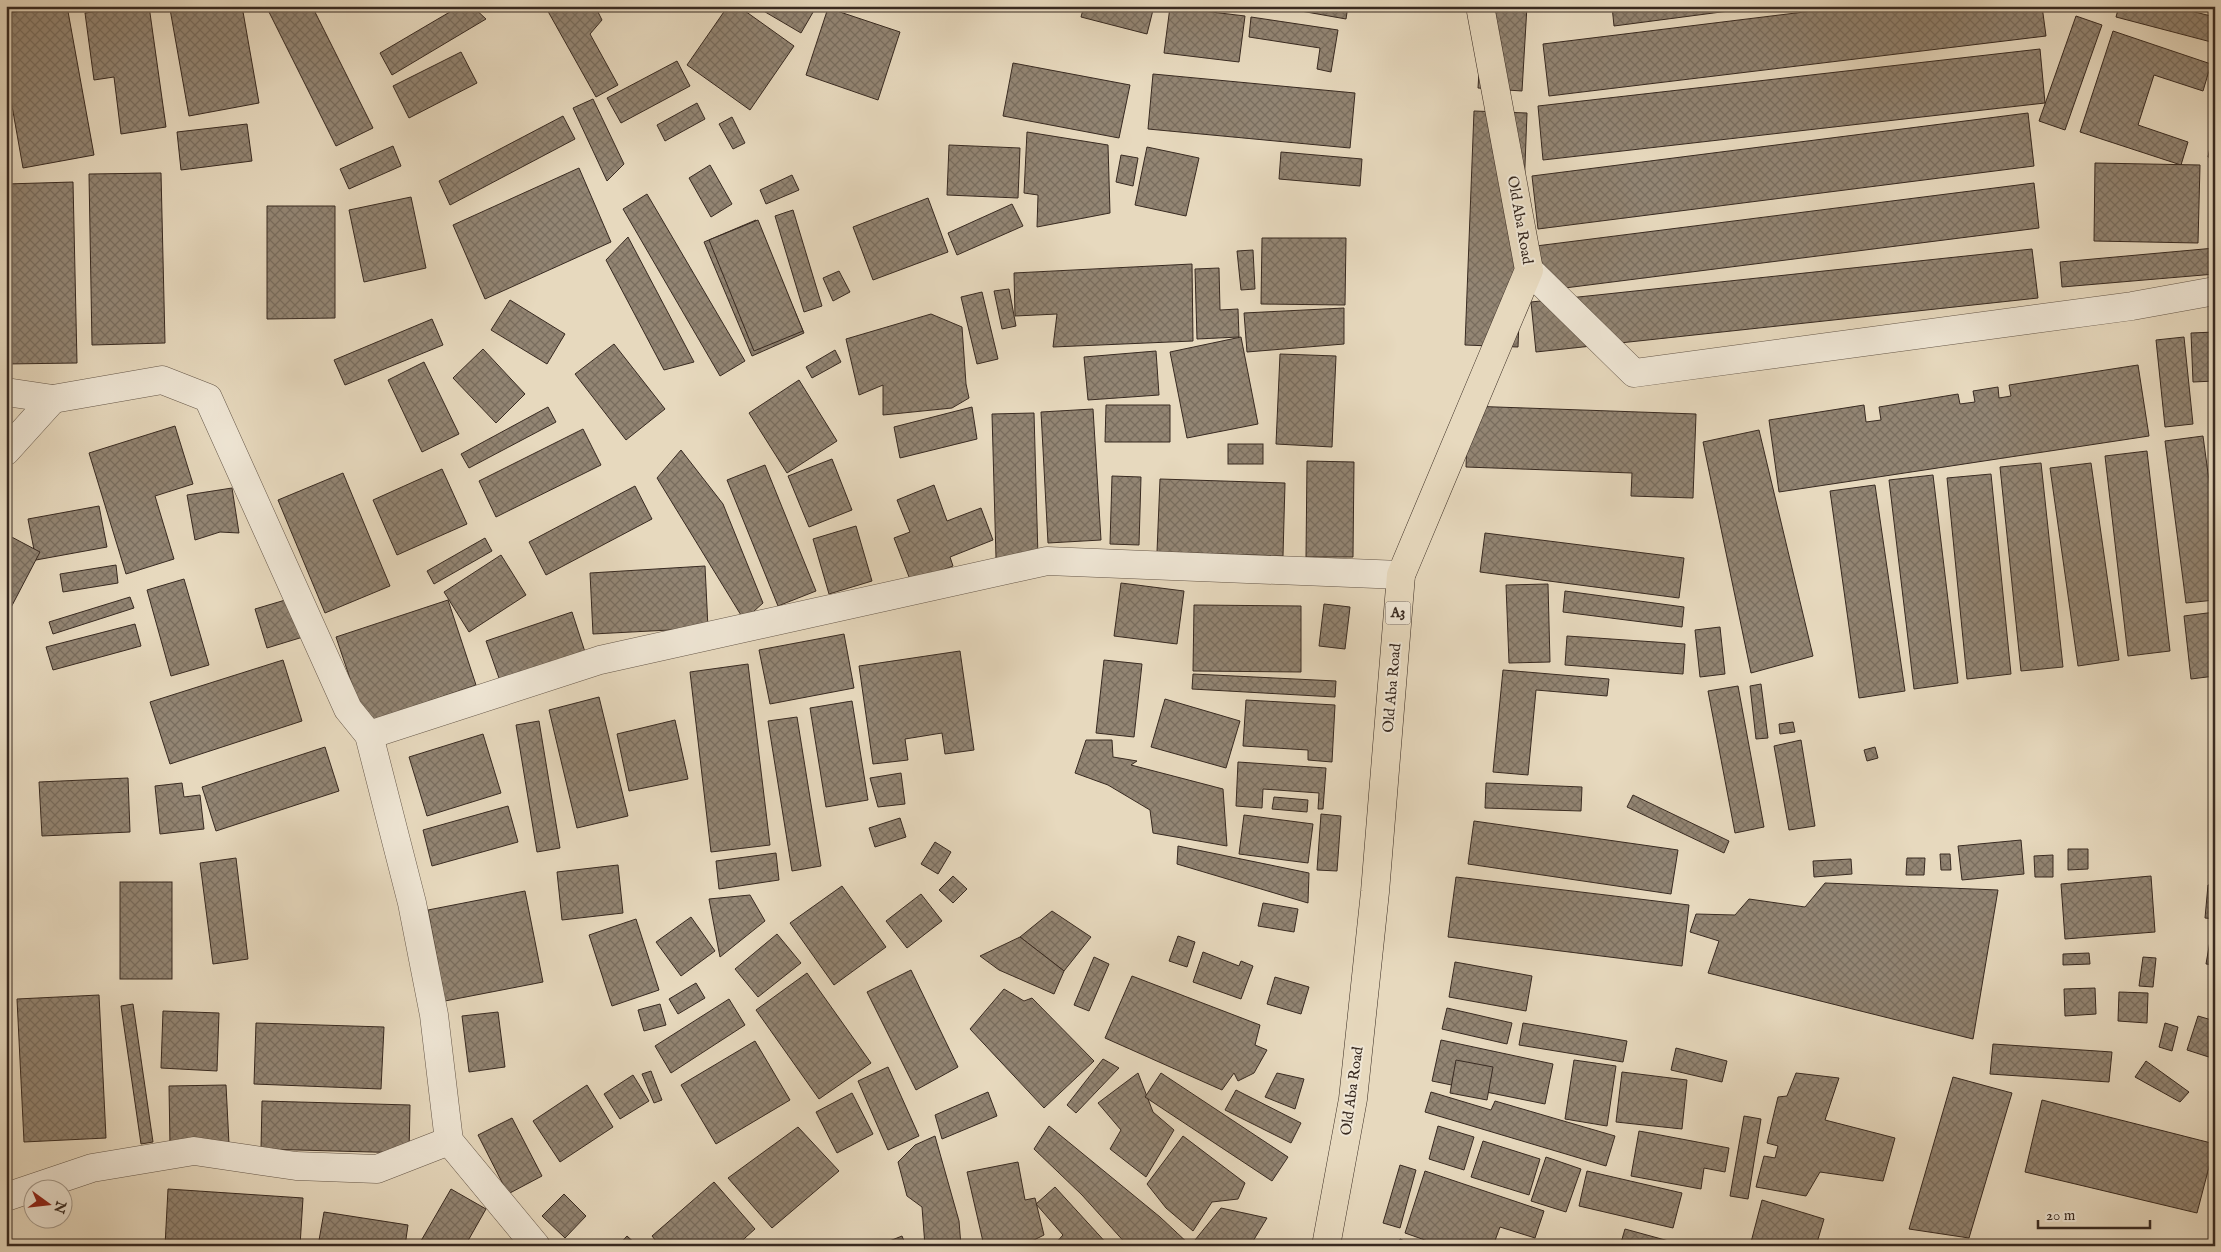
<svg xmlns="http://www.w3.org/2000/svg" width="2221" height="1252" viewBox="0 0 2221 1252" font-family="'IM FELL English',serif">
  <style>
    .building { fill: url(#building-cross-hatch); stroke: #382a21 }
    .lines { fill: none; stroke-linecap: round; stroke-linejoin: round }
    .minor-casing { stroke: #645648; stroke-width: 29 }
    .major-casing { stroke: #382a21; stroke-width: 29 }
    .minor { stroke: #efe6d5; stroke-width: 28 }
    .major { stroke: #e7d9be; stroke-width: 28 }
    .labels { text-anchor: middle; dominant-baseline: central; stroke-width: 4; stroke-linejoin: round; paint-order: stroke }
    .shield { fill: #efe6d5; stroke: #6f6257; stroke-width: 1 }
    .shield-label { font-size: 14px; font-weight: bold; fill: #382a21 }
    .street-label { font-size: 15px; fill: #382a21; stroke: #efe6d5 }
  </style>
  <defs>
    <pattern id="building-cross-hatch" width="8" height="8" patternUnits="userSpaceOnUse" patternTransform="scale(1.25)"><rect width="8" height="8" fill="#938573"/><path d="M0 0l8 8M0 8l8-8" fill="none" stroke="#796d5e"/></pattern>
  </defs>
  <rect width="100%" height="100%" fill="#e7d9be"/>
  <filter id="stains"><feTurbulence type="fractalNoise" baseFrequency=".004" numOctaves="4"/><feColorMatrix values="0 0 0 0 .2 0 0 0 0 .09 0 0 0 0 .02 0 0 0 .5 -.17"/></filter>
  <radialGradient id="worn" r=".72"><stop offset=".6" stop-color="#630" stop-opacity="0"/><stop offset="1" stop-color="#630" stop-opacity=".3"/></radialGradient>
  <g class="building">
    <polygon points="46,6 67,6 94,155 23,168 6,72 6,14"/>
    <polygon points="131,6 149,6 166,127 121,134 114,77 94,80 85,13"/>
    <polygon points="187,6 242,6 259,103 189,116 170,9"/>
    <polygon points="266,6 312,6 373,128 336,146"/>
    <polygon points="460,6 472,6 486,19 392,75 380,53"/>
    <polygon points="545,6 595,6 602,20 590,34 618,85 596,97"/>
    <polygon points="728,6 738,6 794,46 750,110 687,65"/>
    <polygon points="755,6 816,6 816,7 801,33"/>
    <polygon points="1084,6 1154,6 1147,34 1081,17"/>
    <polygon points="1247,6 1282,6 1282,11"/>
    <polygon points="1295,6 1348,6 1346,19 1295,10"/>
    <polygon points="1483,6 1527,6 1522,91 1478,88"/>
    <polygon points="1541,6 1597,6 1597,9"/>
    <polygon points="1612,6 1767,6 1614,26"/>
    <polygon points="1853,6 2042,6 2046,36 1549,96 1543,44"/>
    <polygon points="2119,6 2171,6 2215,17 2215,43 2116,17"/>
    <polygon points="1170,7 1245,16 1239,62 1164,53"/>
    <polygon points="828,8 900,32 878,100 806,75"/>
    <polygon points="2076,16 2102,25 2065,130 2039,121"/>
    <polygon points="1251,17 1338,30 1331,72 1317,69 1320,48 1249,37"/>
    <polygon points="2113,31 2211,64 2203,91 2154,75 2138,125 2188,142 2181,165 2080,132"/>
    <polygon points="2040,49 2045,103 1543,160 1538,106"/>
    <polygon points="461,52 477,83 409,118 393,86"/>
    <polygon points="677,61 690,86 621,123 607,98"/>
    <polygon points="1013,63 1130,85 1119,138 1003,116"/>
    <polygon points="1153,74 1355,93 1350,148 1148,129"/>
    <polygon points="593,99 624,164 607,181 573,108"/>
    <polygon points="697,103 705,119 665,141 657,125"/>
    <polygon points="1474,111 1527,113 1518,347 1465,345"/>
    <polygon points="2028,113 2034,166 1538,229 1532,176"/>
    <polygon points="563,116 575,139 450,205 439,181"/>
    <polygon points="732,117 745,143 733,149 719,124"/>
    <polygon points="247,124 252,161 181,170 177,132"/>
    <polygon points="1027,132 1108,145 1110,213 1037,227 1038,195 1024,193"/>
    <polygon points="2213,133 2215,133 2215,158 2208,157"/>
    <polygon points="949,145 1020,148 1018,198 947,195"/>
    <polygon points="393,146 401,166 349,189 340,169"/>
    <polygon points="1147,147 1199,158 1186,216 1135,205"/>
    <polygon points="1281,152 1362,159 1360,186 1279,179"/>
    <polygon points="1121,155 1138,158 1133,186 1116,182"/>
    <polygon points="2095,163 2200,165 2198,243 2094,241"/>
    <polygon points="710,165 732,204 711,217 689,178"/>
    <polygon points="579,168 611,242 485,299 453,225"/>
    <polygon points="161,173 165,343 92,345 89,174"/>
    <polygon points="792,175 799,190 766,204 760,190"/>
    <polygon points="73,182 77,363 6,364 6,184"/>
    <polygon points="2034,183 2039,228 1541,291 1536,246"/>
    <polygon points="647,194 745,361 720,376 623,209"/>
    <polygon points="411,197 426,268 364,282 349,210"/>
    <polygon points="928,198 948,252 873,280 853,227"/>
    <polygon points="1012,204 1023,226 957,255 948,233"/>
    <polygon points="267,206 335,206 335,318 267,319"/>
    <polygon points="793,210 822,306 804,312 775,216"/>
    <polygon points="756,220 804,333 752,356 704,242"/>
    <polygon points="758,220 803,331 754,351 709,240"/>
    <polygon points="628,237 694,362 664,370 606,260"/>
    <polygon points="1262,238 1346,238 1345,305 1261,304"/>
    <polygon points="2215,248 2215,274 2062,287 2060,262"/>
    <polygon points="2032,249 2038,298 1536,352 1531,302"/>
    <polygon points="1253,250 1255,289 1241,290 1237,251"/>
    <polygon points="1192,264 1193,341 1053,347 1057,314 1015,316 1014,273"/>
    <polygon points="1219,268 1220,310 1238,309 1239,337 1197,339 1195,269"/>
    <polygon points="839,271 850,292 833,301 823,278"/>
    <polygon points="1009,289 1016,326 1002,329 994,291"/>
    <polygon points="982,292 998,359 977,364 961,297"/>
    <polygon points="510,300 565,334 547,364 491,330"/>
    <polygon points="1344,308 1344,344 1247,352 1244,313"/>
    <polygon points="931,314 962,327 966,384 969,398 952,408 883,415 883,385 859,395 846,339"/>
    <polygon points="432,319 443,345 345,385 334,360"/>
    <polygon points="2215,332 2215,381 2193,382 2191,333"/>
    <polygon points="1241,337 1258,424 1187,438 1170,352"/>
    <polygon points="2184,337 2193,424 2165,427 2156,340"/>
    <polygon points="614,344 665,409 626,440 575,374"/>
    <polygon points="483,349 525,394 496,423 453,378"/>
    <polygon points="835,350 841,362 812,378 806,367"/>
    <polygon points="1156,351 1159,395 1088,400 1084,357"/>
    <polygon points="1280,354 1336,356 1332,447 1276,444"/>
    <polygon points="424,362 459,434 422,452 388,380"/>
    <polygon points="2138,365 2149,436 1779,492 1769,420 1864,405 1866,422 1881,420 1879,407 1958,394 1960,404 1975,402 1973,391 1998,387 1999,398 2011,396 2009,385"/>
    <polygon points="799,380 837,441 787,473 749,413"/>
    <polygon points="2215,393 2215,408 2213,408 2210,394"/>
    <polygon points="1106,405 1170,405 1170,442 1105,442"/>
    <polygon points="1468,406 1696,414 1693,498 1631,496 1632,473 1466,467"/>
    <polygon points="548,407 556,422 469,468 461,454"/>
    <polygon points="972,407 977,439 900,458 894,427"/>
    <polygon points="1093,409 1101,540 1048,543 1041,412"/>
    <polygon points="1034,413 1038,557 996,558 992,414"/>
    <polygon points="175,426 193,484 155,496 174,559 126,574 89,453"/>
    <polygon points="583,429 601,465 496,517 479,481"/>
    <polygon points="1759,430 1813,656 1751,673 1703,442"/>
    <polygon points="2203,436 2215,525 2215,600 2186,603 2165,441"/>
    <rect x="1228" y="444" width="35" height="20"/>
    <polygon points="681,450 723,504 763,603 744,620 657,478"/>
    <polygon points="2147,451 2170,651 2128,656 2105,456"/>
    <polygon points="832,459 852,510 809,527 788,476"/>
    <polygon points="1307,461 1354,462 1353,557 1306,557"/>
    <polygon points="2041,463 2063,667 2021,671 2000,467"/>
    <polygon points="2091,463 2119,660 2078,666 2050,468"/>
    <polygon points="765,465 816,591 778,606 727,480"/>
    <polygon points="442,469 467,524 397,555 373,500"/>
    <polygon points="343,473 390,586 325,613 278,500"/>
    <polygon points="1991,474 2011,674 1967,679 1947,478"/>
    <polygon points="1933,475 1958,683 1914,689 1889,480"/>
    <polygon points="1112,476 1141,477 1139,545 1110,544"/>
    <polygon points="1160,479 1285,483 1283,556 1157,552"/>
    <polygon points="934,485 947,521 981,508 993,540 950,557 953,566 911,582 894,538 910,532 897,500"/>
    <polygon points="1875,485 1905,691 1859,698 1830,491"/>
    <polygon points="635,486 652,519 546,575 529,542"/>
    <polygon points="232,488 239,533 220,532 195,540 187,495"/>
    <polygon points="99,506 107,547 36,560 28,519"/>
    <polygon points="856,526 872,581 829,594 813,539"/>
    <polygon points="1485,533 1684,558 1679,598 1480,572"/>
    <polygon points="6,534 40,552 6,617"/>
    <polygon points="485,538 492,551 434,584 427,571"/>
    <polygon points="501,555 526,595 469,632 444,592"/>
    <polygon points="116,565 118,583 63,592 60,574"/>
    <polygon points="705,566 708,628 593,634 590,573"/>
    <polygon points="184,579 209,665 171,676 147,590"/>
    <polygon points="1121,583 1184,591 1177,644 1114,636"/>
    <polygon points="1548,584 1550,662 1509,663 1506,585"/>
    <polygon points="1565,591 1684,607 1682,627 1563,612"/>
    <polygon points="130,597 134,608 53,634 49,622"/>
    <polygon points="292,598 303,637 267,648 255,609"/>
    <polygon points="448,600 476,685 365,723 336,637"/>
    <polygon points="1324,604 1350,607 1345,649 1319,646"/>
    <polygon points="1194,605 1301,606 1301,672 1193,671"/>
    <polygon points="572,612 585,652 500,681 486,641"/>
    <polygon points="2215,612 2215,676 2191,679 2184,616"/>
    <polygon points="135,624 141,646 53,670 46,647"/>
    <polygon points="1720,627 1725,674 1700,677 1695,630"/>
    <polygon points="844,634 854,688 770,704 759,650"/>
    <polygon points="1567,636 1685,644 1683,674 1565,665"/>
    <polygon points="960,651 974,750 945,754 942,733 905,739 908,760 873,764 859,666"/>
    <polygon points="283,660 302,721 170,764 150,702"/>
    <polygon points="1104,660 1142,664 1134,737 1096,733"/>
    <polygon points="748,664 770,845 711,852 690,672"/>
    <polygon points="1503,670 1609,679 1607,696 1536,690 1528,775 1493,772"/>
    <polygon points="1193,674 1336,681 1335,697 1192,689"/>
    <polygon points="1761,684 1768,738 1756,739 1750,686"/>
    <polygon points="1738,686 1764,827 1735,833 1708,691"/>
    <polygon points="599,697 628,816 577,828 549,710"/>
    <polygon points="1165,699 1240,721 1226,768 1151,747"/>
    <polygon points="1246,700 1335,705 1332,762 1308,760 1308,750 1243,746"/>
    <polygon points="852,701 868,800 826,807 810,708"/>
    <polygon points="797,717 821,866 792,871 768,721"/>
    <polygon points="675,720 688,779 629,791 617,734"/>
    <polygon points="539,721 560,848 537,852 516,725"/>
    <polygon points="1793,722 1795,732 1780,734 1779,724"/>
    <polygon points="483,734 501,793 427,816 409,757"/>
    <polygon points="1086,740 1112,740 1113,757 1137,761 1131,765 1223,789 1227,846 1153,833 1150,810 1108,785 1075,773"/>
    <polygon points="1801,740 1815,826 1789,830 1774,746"/>
    <polygon points="325,747 339,791 216,831 202,787"/>
    <polygon points="1875,747 1878,758 1867,761 1864,750"/>
    <polygon points="1238,762 1326,768 1323,809 1318,809 1319,793 1263,789 1262,808 1236,806"/>
    <polygon points="901,773 905,804 878,807 870,778"/>
    <polygon points="128,778 130,832 42,836 39,782"/>
    <polygon points="182,783 184,797 200,795 204,829 160,834 155,786"/>
    <polygon points="1486,783 1582,787 1581,811 1485,808"/>
    <polygon points="1633,795 1729,841 1724,853 1627,807"/>
    <polygon points="1274,797 1308,800 1307,812 1272,809"/>
    <polygon points="508,806 518,842 432,866 423,830"/>
    <polygon points="1321,814 1341,816 1337,871 1317,870"/>
    <polygon points="1244,815 1313,824 1308,863 1239,854"/>
    <polygon points="900,818 906,837 875,847 869,828"/>
    <polygon points="1474,821 1678,850 1671,894 1468,864"/>
    <polygon points="2021,840 2024,874 1962,880 1958,846"/>
    <polygon points="935,842 951,852 938,874 921,864"/>
    <polygon points="1178,846 1309,873 1308,903 1177,864"/>
    <polygon points="2068,849 2088,849 2088,869 2068,870"/>
    <polygon points="776,853 779,880 719,889 716,861"/>
    <polygon points="1940,854 1950,854 1951,870 1941,870"/>
    <polygon points="2053,855 2053,877 2035,877 2034,856"/>
    <polygon points="236,858 248,959 213,964 200,863"/>
    <polygon points="1907,858 1925,858 1924,875 1906,875"/>
    <polygon points="1851,859 1852,874 1814,877 1813,861"/>
    <polygon points="618,865 623,913 562,920 557,872"/>
    <polygon points="953,876 967,889 953,903 939,890"/>
    <polygon points="2151,876 2155,932 2065,939 2061,884"/>
    <polygon points="1456,877 1689,905 1682,966 1448,937"/>
    <rect x="120" y="882" width="52" height="97"/>
    <polygon points="1825,883 1998,890 1973,1039 1708,973 1719,941 1690,932 1696,914 1735,915 1749,899 1805,907"/>
    <polygon points="2208,885 2215,885 2215,919 2205,918"/>
    <polygon points="842,886 886,947 834,985 790,923"/>
    <polygon points="525,891 543,982 445,1001 428,910"/>
    <polygon points="921,894 942,921 907,948 886,921"/>
    <polygon points="750,895 765,921 720,957 709,899"/>
    <polygon points="1263,903 1298,909 1294,932 1258,926"/>
    <polygon points="1052,911 1091,937 1064,971 1020,937"/>
    <polygon points="691,917 715,951 681,976 656,942"/>
    <polygon points="636,919 659,990 612,1006 589,935"/>
    <polygon points="777,934 801,963 758,997 735,969"/>
    <polygon points="1178,936 1195,942 1187,967 1169,961"/>
    <polygon points="1020,937 1064,971 1054,994 999,970 980,956"/>
    <polygon points="2210,941 2215,942 2215,965 2206,964"/>
    <polygon points="1203,952 1239,966 1241,961 1253,966 1241,999 1193,982"/>
    <polygon points="2089,953 2090,964 2063,965 2063,954"/>
    <polygon points="1094,957 1109,964 1089,1011 1074,1005"/>
    <polygon points="2143,957 2156,958 2153,987 2139,986"/>
    <polygon points="1455,962 1532,976 1526,1011 1449,997"/>
    <polygon points="911,970 958,1067 916,1090 867,992"/>
    <polygon points="807,973 871,1063 819,1099 756,1010"/>
    <polygon points="1132,976 1260,1025 1255,1045 1267,1050 1254,1073 1238,1081 1234,1073 1222,1090 1105,1038"/>
    <polygon points="1275,977 1309,987 1301,1014 1267,1004"/>
    <polygon points="696,983 705,998 678,1014 669,999"/>
    <polygon points="2095,988 2096,1014 2065,1016 2064,989"/>
    <polygon points="1004,989 1024,1001 1032,998 1094,1061 1044,1108 970,1029"/>
    <polygon points="2119,992 2148,993 2147,1023 2118,1021"/>
    <polygon points="99,995 106,1138 24,1142 17,999"/>
    <polygon points="729,999 745,1025 671,1073 655,1046"/>
    <polygon points="133,1004 153,1142 141,1144 121,1006"/>
    <polygon points="660,1004 666,1025 644,1031 638,1010"/>
    <polygon points="1447,1008 1512,1023 1507,1044 1442,1029"/>
    <polygon points="163,1011 219,1013 217,1071 161,1068"/>
    <polygon points="498,1012 505,1067 469,1072 462,1016"/>
    <polygon points="2198,1016 2215,1021 2215,1059 2187,1050"/>
    <polygon points="256,1023 384,1027 381,1089 254,1084"/>
    <polygon points="1523,1023 1627,1041 1623,1062 1519,1045"/>
    <polygon points="2165,1023 2178,1027 2172,1051 2159,1047"/>
    <polygon points="1441,1040 1553,1064 1545,1104 1432,1081"/>
    <polygon points="755,1041 790,1100 716,1144 681,1085"/>
    <polygon points="1993,1044 2112,1052 2109,1082 1990,1074"/>
    <polygon points="1676,1048 1727,1061 1722,1082 1671,1070"/>
    <polygon points="1103,1059 1119,1068 1076,1113 1067,1105"/>
    <polygon points="1456,1060 1493,1067 1487,1100 1450,1093"/>
    <polygon points="1574,1060 1616,1066 1607,1126 1565,1119"/>
    <polygon points="2146,1061 2189,1092 2180,1102 2135,1077"/>
    <polygon points="888,1067 919,1136 888,1150 858,1081"/>
    <polygon points="651,1071 662,1100 654,1103 642,1074"/>
    <polygon points="1622,1072 1687,1080 1682,1129 1616,1122"/>
    <polygon points="1138,1073 1153,1112 1174,1130 1146,1177 1110,1149 1121,1130 1098,1103"/>
    <polygon points="1161,1073 1288,1157 1272,1181 1145,1097"/>
    <polygon points="1277,1073 1304,1079 1295,1109 1265,1097"/>
    <polygon points="1796,1073 1839,1078 1825,1120 1895,1138 1883,1181 1820,1172 1806,1196 1756,1187 1764,1156 1775,1158 1778,1146 1767,1143 1778,1097 1787,1096"/>
    <polygon points="633,1075 649,1101 620,1119 604,1094"/>
    <polygon points="1953,1077 2012,1093 1969,1238 1909,1229"/>
    <polygon points="226,1085 229,1144 170,1146 169,1086"/>
    <polygon points="587,1085 613,1127 560,1162 533,1121"/>
    <polygon points="1236,1090 1301,1123 1291,1143 1225,1110"/>
    <polygon points="988,1092 997,1116 942,1139 935,1115"/>
    <polygon points="1431,1092 1491,1110 1495,1101 1615,1136 1606,1166 1425,1112"/>
    <polygon points="852,1093 873,1134 837,1153 816,1112"/>
    <polygon points="2042,1100 2215,1144 2197,1213 2025,1172"/>
    <polygon points="262,1101 410,1105 409,1153 261,1149"/>
    <polygon points="1744,1116 1761,1119 1748,1199 1730,1196"/>
    <polygon points="512,1118 542,1176 508,1194 478,1135"/>
    <polygon points="1049,1126 1160,1217 1191,1246 1128,1246 1082,1195 1034,1149"/>
    <polygon points="1438,1126 1474,1137 1464,1170 1429,1159"/>
    <polygon points="798,1127 839,1171 772,1228 728,1178"/>
    <polygon points="1639,1131 1729,1148 1725,1172 1704,1168 1701,1189 1631,1176"/>
    <polygon points="935,1136 959,1221 961,1246 925,1246 922,1207 907,1196 898,1162 915,1145"/>
    <polygon points="1183,1136 1245,1183 1238,1199 1212,1202 1193,1231 1166,1208 1147,1184"/>
    <polygon points="1483,1141 1540,1159 1529,1195 1471,1177"/>
    <polygon points="1546,1157 1581,1169 1566,1212 1531,1201"/>
    <polygon points="1018,1162 1025,1200 1035,1198 1044,1235 1032,1241 1034,1246 984,1246 967,1172"/>
    <polygon points="1400,1165 1416,1170 1400,1228 1383,1223"/>
    <polygon points="1425,1171 1544,1211 1535,1238 1500,1227 1493,1246 1442,1246 1405,1233"/>
    <polygon points="1587,1171 1682,1193 1673,1228 1579,1206"/>
    <polygon points="714,1182 755,1229 736,1246 660,1246 652,1236"/>
    <polygon points="1055,1187 1109,1246 1053,1246 1063,1235 1036,1204"/>
    <polygon points="168,1189 303,1198 300,1246 165,1246"/>
    <polygon points="451,1189 486,1209 465,1246 418,1246"/>
    <polygon points="564,1194 586,1216 565,1238 542,1216"/>
    <polygon points="1762,1200 1824,1219 1816,1246 1750,1246"/>
    <polygon points="1221,1208 1267,1218 1250,1246 1207,1246 1195,1240"/>
    <polygon points="324,1212 408,1225 405,1246 318,1246"/>
    <polygon points="1625,1229 1687,1246 1620,1246"/>
    <polygon points="627,1236 638,1246 618,1246"/>
    <polygon points="902,1236 906,1246 877,1246"/>
    <polygon points="1400,1239 1416,1246 1397,1246"/>
  </g>
  <g class="lines">
    <g class="minor-casing">
      <g id="minor">
        <polyline points="1529,270 1634,373 2132,306 2215,291"/>
        <polyline points="6,392 53,399 162,380 208,398 348,709 369,735 412,903 434,1015 449,1141 536,1246"/>
        <polyline points="6,451 53,399"/>
        <polyline points="369,735 600,660 1047,561 1401,575"/>
        <polyline points="6,1197 92,1168 194,1151 296,1166 377,1169 449,1141"/>
      </g>
    </g>
    <g class="major-casing">
      <polyline id="major" points="1326,1246 1353,1099 1375,892 1401,575 1529,270 1480,6"/>
    </g>
    <use href="#minor" class="minor"/>
    <use href="#major" class="major"/>
  </g>
  <g class="labels">
    <rect class="shield" x="1385.5" y="601.5" width="25" height="23" rx="4"/>
    <g class="shield-label">
      <text x="1398" y="613">A3</text>
    </g>
    <g class="street-label">
      <text transform="translate(1520 220) rotate(80)">Old Aba Road</text>
      <text transform="translate(1392 688) rotate(-85)">Old Aba Road</text>
      <text transform="translate(1352 1091) rotate(-82)">Old Aba Road</text>
    </g>
  </g>
  <rect width="2221" height="1252" fill="none" stroke="#e7d9be" stroke-width="25"/>
  <rect x="8" y="8" width="2206" height="1237" fill="none" stroke="#382a21" stroke-width="2.5"/>
  <rect x="12" y="12" width="2196" height="1227" fill="none" stroke="#382a21"/>
  <g transform="translate(48 1204) rotate(105)"><circle r="24" fill="#efe6d5" stroke="#a69b8d"/>
  <path d="M0-4L9 19L0 12L-9 19Z" fill="#8f2418"/>
  <text y="-8" font-size="14" font-weight="bold" text-anchor="middle" fill="#382a21">N</text>
  </g>
  <path d="M2038 1220v8h112v-8" fill="none" stroke="#382a21" stroke-width="2.5"/>
  <text x="2046" y="1220" font-size="15" fill="#382a21" stroke="#efe6d5" stroke-width="4" paint-order="stroke">20 m</text>
  <rect width="100%" height="100%" filter="url(#stains)"/>
  <rect width="100%" height="100%" fill="url(#worn)"/>
</svg>
